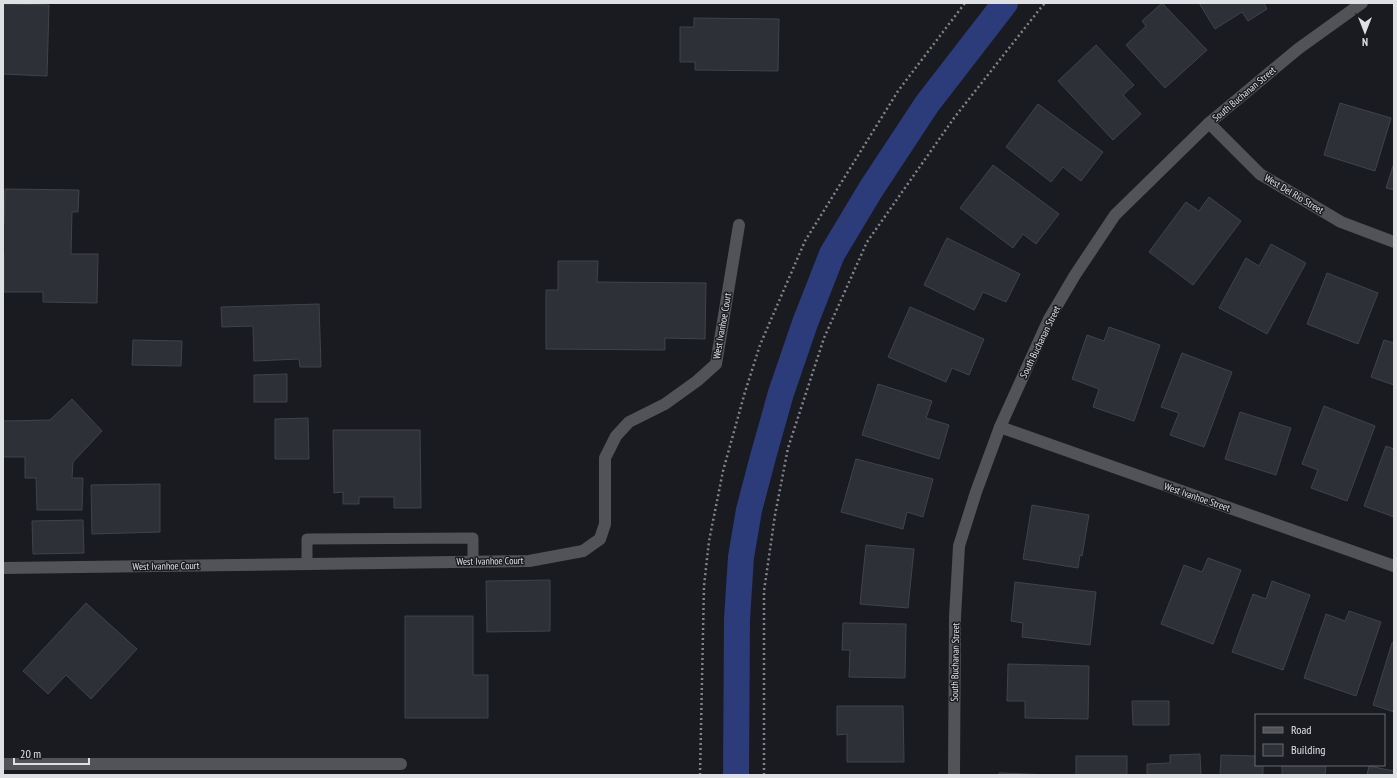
<svg xmlns="http://www.w3.org/2000/svg" width="1397" height="778" viewBox="0 0 1397 778" font-family="'PT Sans Narrow',sans-serif">
  <style>
    .lines { fill: none; stroke-linecap: round; stroke-linejoin: round }
    .canal { stroke: #2c3b79; stroke-width: 26 }
    .building { fill: #2d3036; stroke: #404349 }
    .path { stroke: #828489; stroke-width: 2.5; stroke-dasharray: 2 3; stroke-linecap: butt }
    .lane { stroke: #525356; stroke-width: 11 }
    .street { stroke: #525356; stroke-width: 12 }
    .labels { text-anchor: middle; dominant-baseline: central; stroke-width: 3; stroke-linejoin: round; paint-order: stroke }
    .street-label { font-size: 10px; fill: #dfe0e4; stroke: #191b21 }
  </style>
  <rect width="100%" height="100%" fill="#191b21"/>
  <g class="lines">
    <polyline class="canal" points="736,775 737,619 741,557 749,510 763,457 781,393 805,323 832,254 871,189 927,104 1005,3"/>
  </g>
  <g class="building">
    <polygon points="1162,3 1207,50 1165,88 1126,45 1146,26 1142,21"/>
    <polygon points="1199,3 1264,3 1267,9 1248,21 1242,12 1215,29"/>
    <polygon points="3,4 49,5 47,76 3,74"/>
    <polygon points="694,18 779,19 778,71 695,70 695,62 680,62 680,27 694,27"/>
    <polygon points="1096,45 1134,85 1123,95 1141,114 1113,140 1058,81"/>
    <polygon points="1340,103 1391,118 1375,171 1324,155"/>
    <polygon points="1038,104 1103,152 1081,181 1063,167 1051,182 1006,147"/>
    <polygon points="1394,163 1394,190 1386,188"/>
    <polygon points="993,165 1059,214 1036,244 1023,234 1013,248 960,208"/>
    <polygon points="5,189 79,190 78,212 72,212 71,254 98,254 97,303 43,302 43,292 4,292 4,254 3,253 3,224 4,225"/>
    <polygon points="1209,197 1241,221 1193,285 1149,252 1186,202 1199,211"/>
    <polygon points="947,238 1020,274 1006,302 983,292 974,310 924,285"/>
    <polygon points="1271,244 1306,263 1267,334 1219,308 1246,258 1259,266"/>
    <polygon points="558,261 598,261 597,282 706,283 705,339 665,338 665,350 546,349 546,290 558,290"/>
    <polygon points="1327,273 1378,293 1358,344 1307,324"/>
    <polygon points="319,304 321,367 300,367 299,359 254,361 253,326 222,327 221,307"/>
    <polygon points="910,307 984,339 969,375 952,368 946,382 888,357"/>
    <polygon points="1109,327 1160,345 1134,421 1093,407 1099,389 1072,379 1087,335 1104,341"/>
    <polygon points="133,340 182,341 181,366 132,365"/>
    <polygon points="1384,340 1394,343 1394,385 1371,377"/>
    <polygon points="1182,353 1232,372 1204,447 1170,435 1179,413 1161,407"/>
    <polygon points="287,374 287,402 254,402 254,375"/>
    <polygon points="878,384 932,401 926,418 949,425 939,459 862,435"/>
    <polygon points="72,399 102,431 73,462 72,478 83,478 82,510 37,510 36,478 25,478 25,457 3,457 3,421 50,420"/>
    <polygon points="1324,406 1375,426 1347,501 1311,488 1318,470 1302,464"/>
    <polygon points="1240,412 1291,428 1276,475 1225,459"/>
    <polygon points="308,418 309,459 275,459 275,419"/>
    <polygon points="333,430 420,430 421,508 394,508 394,497 359,497 359,504 343,504 343,492 334,493"/>
    <polygon points="1386,446 1394,449 1394,517 1364,506"/>
    <polygon points="856,459 933,479 923,517 907,512 903,529 841,512"/>
    <polygon points="160,484 160,532 92,534 91,485"/>
    <polygon points="1032,505 1089,515 1082,556 1080,555 1078,568 1023,559"/>
    <polygon points="83,520 84,553 33,554 32,521"/>
    <polygon points="866,545 914,549 908,608 860,604"/>
    <polygon points="1208,558 1241,570 1213,644 1161,624 1184,565 1202,572"/>
    <polygon points="550,580 550,631 487,632 486,581"/>
    <polygon points="1272,581 1310,595 1283,670 1232,652 1253,594 1266,599"/>
    <polygon points="1015,582 1096,592 1090,645 1022,637 1023,623 1011,621"/>
    <polygon points="86,603 137,649 91,699 66,675 48,694 23,671"/>
    <polygon points="1349,611 1381,622 1356,696 1304,678 1326,614 1345,621"/>
    <polygon points="405,616 473,616 473,675 488,675 488,718 405,718"/>
    <polygon points="843,623 906,624 905,678 849,677 850,650 842,650"/>
    <polygon points="1392,643 1394,643 1394,712 1373,705"/>
    <polygon points="1008,664 1089,666 1088,719 1025,718 1025,701 1007,701"/>
    <polygon points="1132,701 1169,701 1169,725 1133,725"/>
    <polygon points="837,706 903,706 904,762 847,762 847,734 837,735"/>
    <polygon points="1200,754 1201,775 1147,775 1147,764 1170,763 1170,755"/>
    <polygon points="1221,755 1256,756 1256,765 1263,765 1263,775 1220,775"/>
    <rect x="1076" y="756" width="51" height="19"/>
    <polygon points="1282,765 1326,765 1325,775 1282,775"/>
    <polygon points="1369,766 1394,771 1394,775 1367,775"/>
    <polygon points="999,773 1053,775 999,775"/>
  </g>
  <g class="lines">
    <g class="path">
      <polyline points="700,775 704,586 709,541 723,471 745,392 760,345 805,241 898,91 965,3"/>
      <polyline points="764,775 764,591 775,515 788,448 824,338 867,242 954,118 1039,10 1045,3"/>
    </g>
    <polyline class="lane" points="307,564 307,539 473,538 473,561"/>
    <g class="street">
      <polyline points="1209,123 1260,174 1341,222 1394,242"/>
      <polyline points="1000,427 1394,566"/>
      <polyline points="3,568 529,561 583,551 600,539 605,524 605,458 616,436 629,422 665,404 697,381 716,364 739,225"/>
      <polyline points="3,764 401,764"/>
      <polyline points="954,775 955,617 959,546 976,492 1000,427 1049,319 1075,275 1115,215 1209,123 1298,49 1362,3"/>
    </g>
  </g>
  <g class="labels">
    <g class="street-label">
      <text transform="translate(1244 94) rotate(-40)">South Buchanan Street</text>
      <text transform="translate(1294 194) rotate(31)">West Del Rio Street</text>
      <text transform="translate(722 326) rotate(-80)">West Ivanhoe Court</text>
      <text transform="translate(1040 342) rotate(-64)">South Buchanan Street</text>
      <text transform="translate(1197 497) rotate(19)">West Ivanhoe Street</text>
      <text transform="translate(490 561) rotate(-1)">West Ivanhoe Court</text>
      <text transform="translate(166 566) rotate(-1)">West Ivanhoe Court</text>
      <text transform="translate(955 662) rotate(-89)">South Buchanan Street</text>
    </g>
  </g>
  <rect width="1397" height="778" fill="none" stroke="#dfe0e4" stroke-width="8"/>
  <rect x="1255" y="714" width="130" height="52" fill="#191b21" stroke="#686a6f"/>
  <rect x="1263" y="727" width="20" height="6" fill="#525356" stroke="#686a6f"/>
  <text x="1291" y="734" font-size="12" fill="#dfe0e4">Road</text>
  <rect x="1263" y="744" width="20" height="12" fill="#2d3036" stroke="#686a6f"/>
  <text x="1291" y="754" font-size="12" fill="#dfe0e4">Building</text>
  <g transform="translate(1365 32) rotate(180)" stroke="#191b21" stroke-width="3" paint-order="stroke">
  <path d="M0-3L7 15L0 10L-7 15Z" fill="#dfe0e4"/>
  <text y="-6" font-size="11" font-weight="bold" text-anchor="middle" fill="#dfe0e4">N</text>
  </g>
  <path d="M14 758v6h75v-6" fill="none" stroke="#dfe0e4" stroke-width="2"/>
  <text x="20" y="758" font-size="12" fill="#dfe0e4" stroke="#191b21" stroke-width="3" paint-order="stroke">20 m</text>
</svg>
